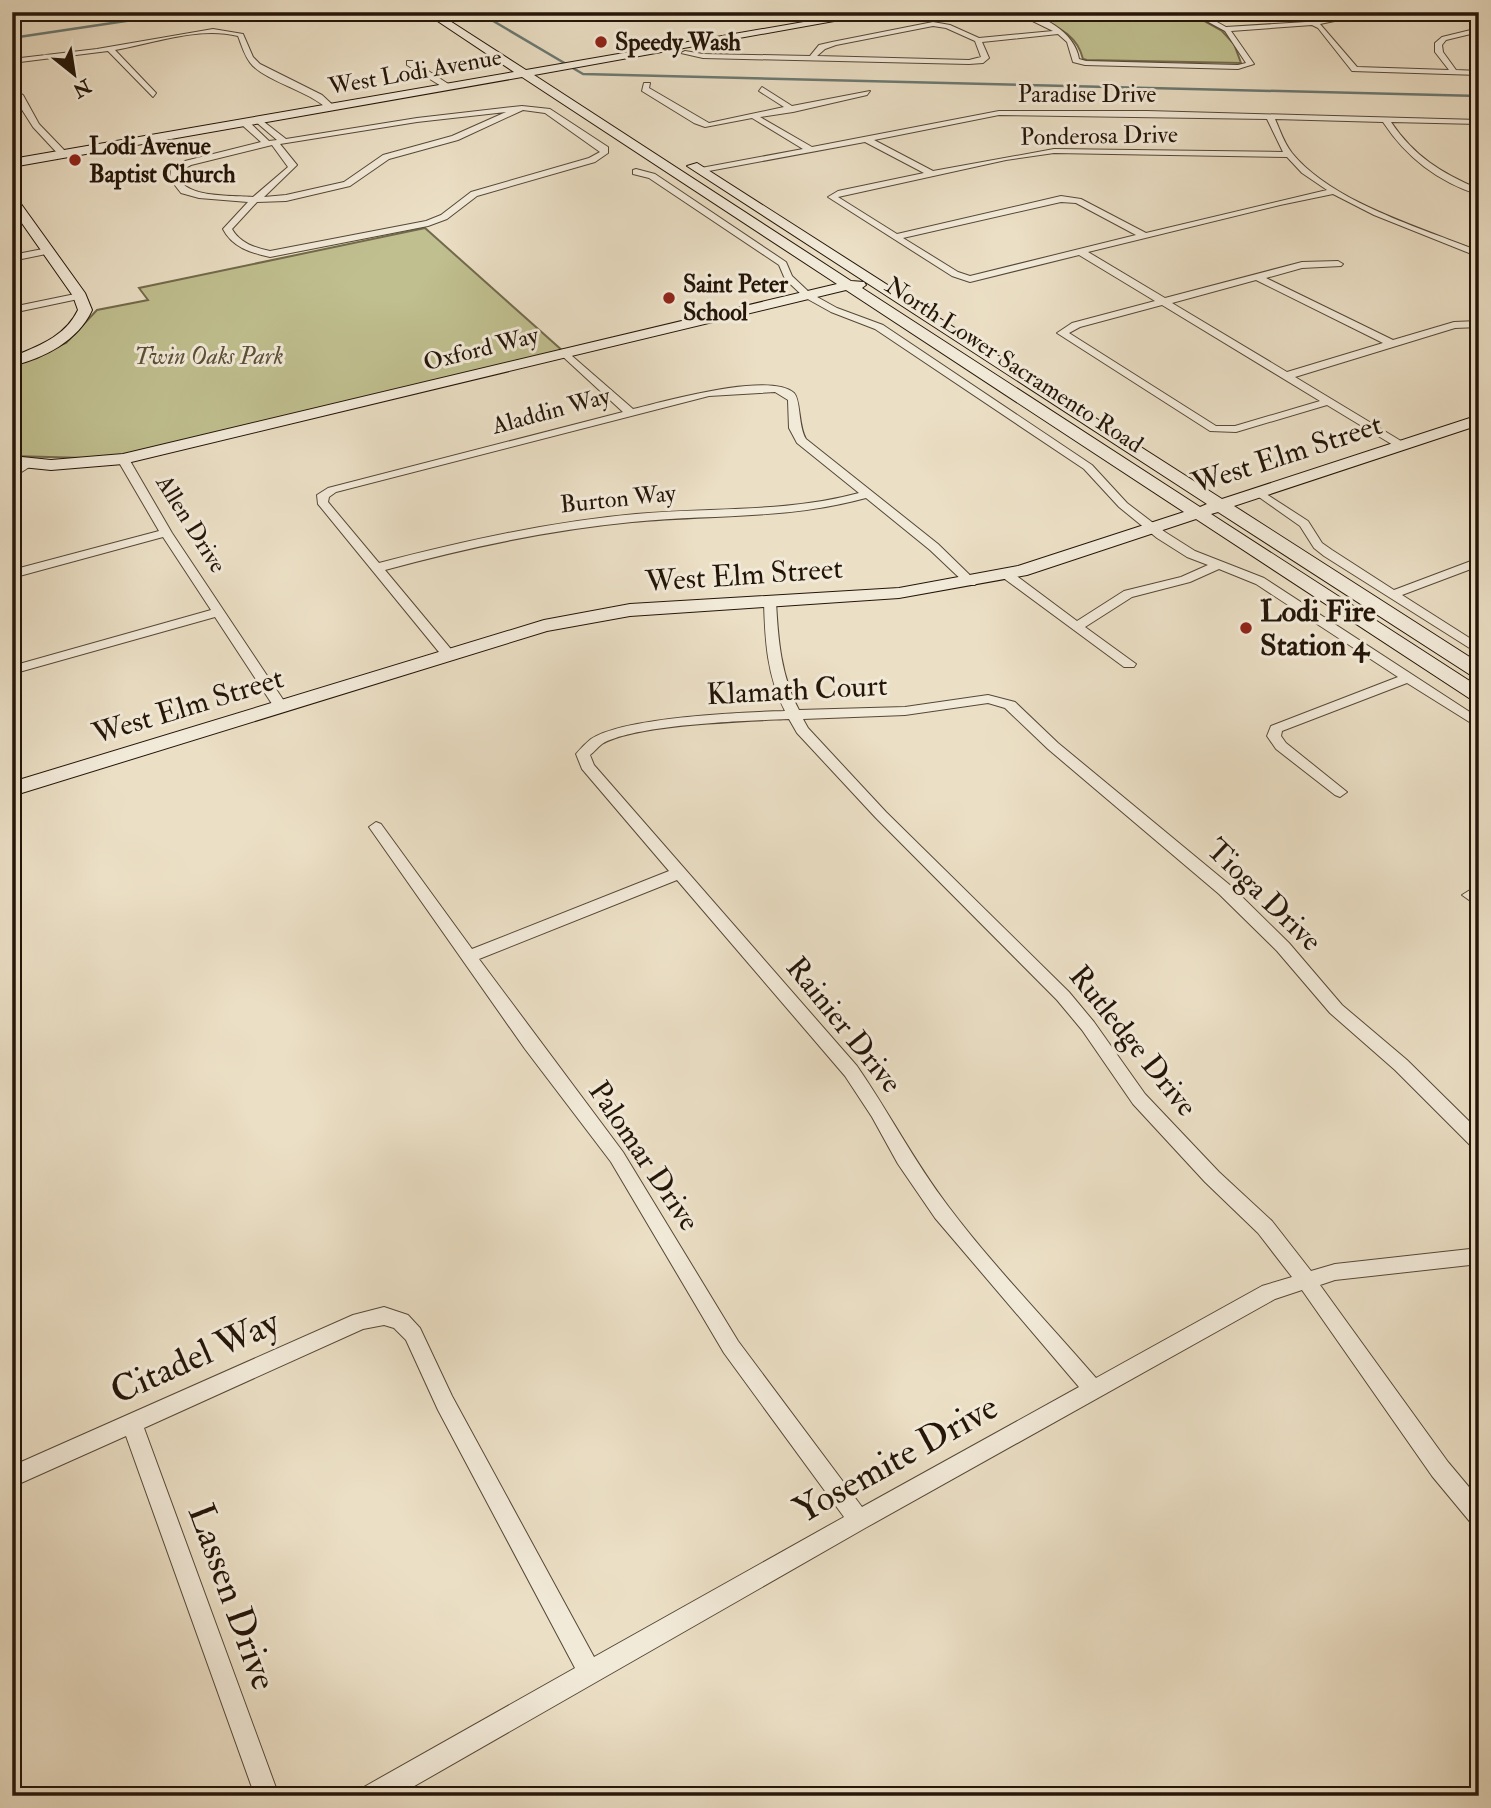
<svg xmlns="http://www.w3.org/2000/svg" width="1491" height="1808" viewBox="0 0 1491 1808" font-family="'IM FELL Double Pica',serif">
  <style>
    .green { fill: #c0bf8f; stroke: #726a4c; stroke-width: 2 }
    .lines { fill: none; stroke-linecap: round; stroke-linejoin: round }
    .stream { stroke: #6a7973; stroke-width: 2.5 }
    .street-casing { stroke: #564837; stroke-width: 2 }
    .secondary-casing { stroke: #241508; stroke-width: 2 }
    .street { fill: #f2ead9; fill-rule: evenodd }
    .secondary { fill: #f2ead9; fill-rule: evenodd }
    .poi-dot { fill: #8f2418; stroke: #f2ead9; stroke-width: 2.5 }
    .labels { text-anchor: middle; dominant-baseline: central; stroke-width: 6; stroke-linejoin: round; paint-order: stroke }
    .far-poi-label { font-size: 24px; font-weight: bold; fill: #241508; stroke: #f2ead9; text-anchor: start }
    .far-street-label { font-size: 24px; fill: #241508; stroke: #f2ead9 }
    .far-park-label { font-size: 24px; font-style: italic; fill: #5b5037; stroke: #f2ead9 }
    .street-label { font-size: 30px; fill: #241508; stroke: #f2ead9 }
    .poi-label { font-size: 30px; font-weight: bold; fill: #241508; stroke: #f2ead9; text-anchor: start }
    .near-street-label { font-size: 37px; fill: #241508; stroke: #f2ead9 }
  </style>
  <rect width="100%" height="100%" fill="#ebdfc5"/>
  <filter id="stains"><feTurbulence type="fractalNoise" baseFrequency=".00286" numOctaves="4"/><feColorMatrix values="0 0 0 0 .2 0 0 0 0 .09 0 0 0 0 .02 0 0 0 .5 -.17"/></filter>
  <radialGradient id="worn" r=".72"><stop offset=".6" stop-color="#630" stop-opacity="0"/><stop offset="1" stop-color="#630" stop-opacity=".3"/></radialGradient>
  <g class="green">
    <path d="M1026,12h162l34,19 12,13 7,19 -154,-3 -4,-1c-7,-29 -33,-34 -57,-47z"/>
    <polygon points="425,228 564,352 123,459 12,456 12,365 66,343 97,310 148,300 139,288"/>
  </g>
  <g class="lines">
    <g class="stream">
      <polyline points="478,12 583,74 1479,96"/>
      <polyline points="12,38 186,12"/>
    </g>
    <g class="street-casing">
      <g id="street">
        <polygon points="38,12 57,12 12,20 12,16"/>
        <polygon points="334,12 349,12 330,17 327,15"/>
        <path d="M1014,12c26,0 61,20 65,47l7,2 152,4 8,-2 -21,-32 -35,-19h9l27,15 80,-5 -15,-10h8l15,9 48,-9h16l-58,12 37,43 92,3 -14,-18v-9l7,-6 37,-9v4l-33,8 -4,5 1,7 13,18 23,1v4l-127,-4 -34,-43 -6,-3 -81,6 23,33 -16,5 -153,-4 -12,-3 -6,-20 -9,-8 -76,8 7,16 -6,5 -14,1 -266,-6 -22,-5 4,-2 18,3 107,2 9,-11 13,-3 101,-20 17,3 29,13 74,-7zM933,26l13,2 29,13 6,16 -12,3 -152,-4 8,-7 11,-4z"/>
        <path d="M213,29l30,5 10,23 7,7 62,31 14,13 -7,2c-22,-20 -58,-27 -76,-44 -8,-8 -11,-20 -15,-30 -39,-10 -84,7 -123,14l41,43 -3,4 -45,-46 -96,12v-4l85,-10z"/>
        <polygon points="407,61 413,61 453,87 446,89 407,65"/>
        <path d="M644,83h6l-1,5 60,35 75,-16 -25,-16 3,-4 30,19 78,-15 -3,4 -74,17 -33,5 52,30 187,-36h148l332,9v4l-88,-2c23,34 50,51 88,67v6c-42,-14 -72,-37 -96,-73l-108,-3c5,11 9,24 17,34 40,49 129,75 187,98v6l-105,-42 -41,-21 -53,11 -192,47 77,46 137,-36 36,-1 5,3 -2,2 -39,2 -36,10 127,62 61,-18 25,-1v6l-24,1 -160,49 111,67v4h-8l-71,-43 -91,27 -26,-1 -153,-98 15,-10 83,-22 -76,-46 -109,27 -18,-6 -124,-79 10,-6 86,-18 -59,-31 -167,31v-4l3,-1 102,-19 -51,-31 -47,9 -11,-4 -52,-32zM999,115l268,4 16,33 -229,-3 -121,22 -59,-31zM1054,153l233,4 15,16 25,17 -181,43 -65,-34 -20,-3 -164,38 -59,-37 168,-37zM1061,202l15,1 60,32 -166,41 -12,-4 -55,-34zM1256,280l127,63 -96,29 -115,-69zM1162,305l158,96 -85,25h-19l-147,-93 11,-6z"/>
        <polygon points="12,88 23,95 39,124 66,152 66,156 60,156 33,127 12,94"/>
        <path d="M522,106l28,3 58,38v6l-13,9 -118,34 -30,23 -19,7 -158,31c-19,-4 -38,-10 -47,-28l25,-27 -49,-4 -18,-5 -11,-14 1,-10 14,-8 76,-19 -19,-17v-4h6l21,20 8,-1 -21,-18 3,-4 27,21 131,-21zM523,110l22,3 55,39 -11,6 -118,34 -30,23 -15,6 -156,30c-15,-3 -30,-8 -38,-22l25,-27 29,-1 64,-15 39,-27 69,-19zM506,112l-54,24 -69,19 -39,27 -58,13 -22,2 33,-32 -17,-21 137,-22zM272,145l16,22 -35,30c-20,-2 -75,2 -75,-25l13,-7z"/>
        <polygon points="636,169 655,174 786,262 792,276 810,293 837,308 883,325 1092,465 1127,503 1165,532 1195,551 1264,578 1479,718 1479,728 1407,683 1282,731 1281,736 1286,743 1347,792 1340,797 1335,795 1276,749 1267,736 1271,726 1398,677 1256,584 1219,569 1190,582 1132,597 1085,627 1136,664 1134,667 1124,667 1002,577 1002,571 1010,571 1077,621 1124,591 1181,577 1208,565 1187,557 1157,538 1119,507 1084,469 875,329 831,312 804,297 785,279 779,265 649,178 633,174 633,170"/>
        <polygon points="48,248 53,251 51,253 12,261 12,255"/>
        <polygon points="80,293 85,296 83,298 12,313 12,307"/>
        <path d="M564,349l69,60c30,-7 137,-38 161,-16 7,7 4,33 12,46l132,105 39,38 -2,3h-8l-37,-35 -64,-52c-80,22 -153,16 -234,24 -84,8 -166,26 -247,48l70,84 -2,3h-10l-125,-153 -1,-9 11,-7 295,-76 -63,-58 -1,-2zM775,392l13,8 1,28 8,15 62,50c-74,20 -148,14 -223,21 -87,8 -172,27 -257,49l-51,-61 1,-5 7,-5 373,-96z"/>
        <polygon points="123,456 129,459 172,533 288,707 286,710 276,710 215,617 12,674 12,666 211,610 163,537 12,578 12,570 159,531 117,459"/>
        <polygon points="27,461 31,462 31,466 12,478 12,469"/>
        <polygon points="1260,490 1308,521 1322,543 1332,550 1394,590 1479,558 1479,566 1402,595 1479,644 1479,654 1324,556 1314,548 1300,526 1256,495 1254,493"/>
        <path d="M770,597l6,4c2,39 5,75 23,109l106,-3 83,-12 27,7 43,41 173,143 58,57 53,62 65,55 72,71v19l-6,-2 -78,-78 -65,-57 -53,-62 -58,-57 -171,-145 -43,-41 -17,-5 -83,12 -102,4 5,9 78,84 183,180 25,30 51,72 74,78 53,49 39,50 24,-7 144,-16v16l-144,16 -15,5 128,177 31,37v27l-8,-3 -39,-47 -130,-186 -27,9 -408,228 -470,269h-36l3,-9 211,-119 -137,-258 -32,-70 -12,-12 -10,-3 -21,4 -219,99 135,368h-24l-129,-360 -114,51v-21l341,-151 31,-8 24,8 12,13 32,68 142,261 250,-140 -120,-164 -113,-191 -86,-113 -156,-222 7,-5 5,2 91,125 197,-78 -87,-102 -6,-15c4,-5 10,-11 15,-15 33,-22 152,-27 194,-28 -18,-35 -20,-71 -21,-110zM789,719l8,14 79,85 181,182 25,30 51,74 72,78 53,51 34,44 -30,9 -166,92c-49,-57 -103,-112 -148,-172 -34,-44 -59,-94 -91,-140l-263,-301 -4,-10c4,-3 8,-8 12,-11 34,-20 146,-23 187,-25zM677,880l168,196 27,41 26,47 37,54 144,169 -217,120 -124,-166 -115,-189 -144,-193z"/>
        <polygon points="1470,890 1479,894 1479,907 1462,895"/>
      </g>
    </g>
    <g class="secondary-casing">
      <g id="secondary">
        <polygon points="424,12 436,12 526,70 861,12 884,12 534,75 851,281 864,282 866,285 862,288 1200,507 1207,504 687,166 697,163 1222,499 1479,415 1479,425 1234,506 1479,663 1479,678 1472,676 1218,512 1211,514 1479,687 1479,702 1472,700 1196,519 1027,575 899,598 630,616 547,631 12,796 12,782 544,620 630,604 899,588 1018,566 1184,512 846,290 123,464 51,470 12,466 12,456 51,460 123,454 837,284 522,77 12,167 12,159 514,72"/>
        <path d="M12,196l4,1 69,96 7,17c-14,31 -48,48 -80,56v-9c26,-11 53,-20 66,-47l-5,-14 -61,-87z"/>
      </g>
    </g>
    <use href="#street" class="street"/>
    <use href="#secondary" class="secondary"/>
  </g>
  <g class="poi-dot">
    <circle cx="601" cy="42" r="7"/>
    <circle cx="75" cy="160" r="7"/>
    <circle cx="669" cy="298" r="7"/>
    <circle cx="1246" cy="628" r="7"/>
  </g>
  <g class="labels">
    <g class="far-poi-label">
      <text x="615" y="42">Speedy Wash</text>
      <text x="89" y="146">Lodi Avenue<tspan x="89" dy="28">Baptist Church</tspan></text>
      <text x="683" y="284">Saint Peter<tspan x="683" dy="28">School</tspan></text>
    </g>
    <g class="far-street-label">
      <text transform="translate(415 72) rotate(-10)">West Lodi Avenue</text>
      <text x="1087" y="94">Paradise Drive</text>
      <text transform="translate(1099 136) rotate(-1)">Ponderosa Drive</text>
      <text transform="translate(481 349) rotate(-14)">Oxford Way</text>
      <text transform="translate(1014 365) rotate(33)">North Lower Sacramento Road</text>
      <text transform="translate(551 411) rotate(-15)">Aladdin Way</text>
      <text transform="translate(618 499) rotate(-6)">Burton Way</text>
      <text transform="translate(191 524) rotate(58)">Allen Drive</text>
    </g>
    <g class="far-park-label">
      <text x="209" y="356">Twin Oaks Park</text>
    </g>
    <g class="street-label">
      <text transform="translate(1287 454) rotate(-18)">West Elm Street</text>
      <text transform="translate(744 575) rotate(-4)">West Elm Street</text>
      <text transform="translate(797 690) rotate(-3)">Klamath Court</text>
      <text transform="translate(188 706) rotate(-17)">West Elm Street</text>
      <text transform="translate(1264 895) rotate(44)">Tioga Drive</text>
      <text transform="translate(844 1025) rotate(51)">Rainier Drive</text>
      <text transform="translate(1133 1041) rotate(51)">Rutledge Drive</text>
      <text transform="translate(644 1156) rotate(56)">Palomar Drive</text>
    </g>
    <g class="poi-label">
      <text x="1260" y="611">Lodi Fire<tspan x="1260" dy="34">Station 4</tspan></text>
    </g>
    <g class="near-street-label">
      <text transform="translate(195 1357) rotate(-24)">Citadel Way</text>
      <text transform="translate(896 1459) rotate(-29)">Yosemite Drive</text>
      <text transform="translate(232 1597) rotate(70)">Lassen Drive</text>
    </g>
  </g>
  <rect width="1491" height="1808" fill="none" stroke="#ebdfc5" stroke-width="42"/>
  <rect x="14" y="14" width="1463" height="1780" fill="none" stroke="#241508" stroke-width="3.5"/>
  <rect x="21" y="21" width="1449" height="1766" fill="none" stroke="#241508" stroke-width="2"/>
  <g transform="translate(74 74) rotate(150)" stroke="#f2ead9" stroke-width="5" paint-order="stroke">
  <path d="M0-5L12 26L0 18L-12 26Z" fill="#241508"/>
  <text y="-10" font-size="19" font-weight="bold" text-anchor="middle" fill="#241508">N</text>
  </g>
  <rect width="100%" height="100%" filter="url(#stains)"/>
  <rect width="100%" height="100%" fill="url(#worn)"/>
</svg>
